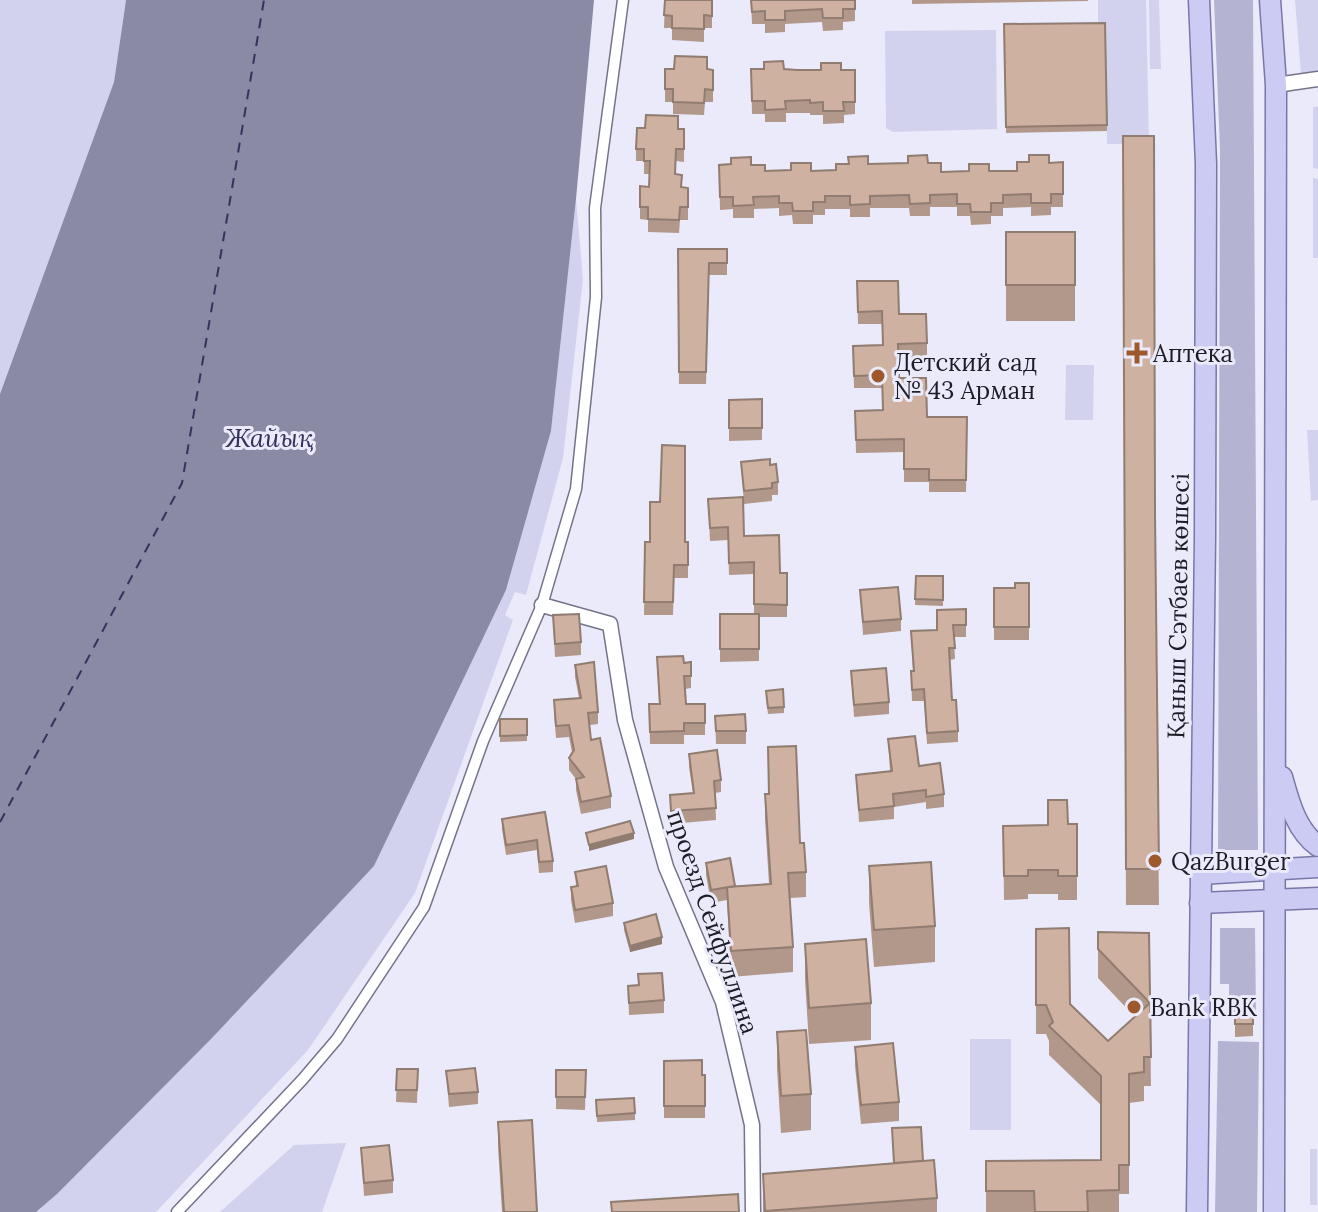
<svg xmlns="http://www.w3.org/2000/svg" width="1318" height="1212" viewBox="0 0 1318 1212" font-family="Lora,serif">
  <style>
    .green { fill: #d2d2ee }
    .forest { fill: #b4b4d2 }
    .water { fill: #8a8aa5 }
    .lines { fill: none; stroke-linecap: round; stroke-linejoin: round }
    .ferry { stroke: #35325c; stroke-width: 2; stroke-dasharray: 10 8; stroke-linecap: butt }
    .pedestrian-casing { stroke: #73738b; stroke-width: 13 }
    .minor-casing { stroke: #73738b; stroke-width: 17 }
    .primary-casing { stroke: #7977a8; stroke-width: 23 }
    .pedestrian { stroke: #fff; stroke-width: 10 }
    .minor { stroke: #fff; stroke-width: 14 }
    .primary { stroke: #cccbf4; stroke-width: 20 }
    .wall { fill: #b1988a }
    .shaded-wall { fill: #907c70 }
    .building { fill: #ceb1a0; stroke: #907c70; stroke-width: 2 }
    .poi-dot { fill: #9d592b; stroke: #eaeafb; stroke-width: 3 }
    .labels { text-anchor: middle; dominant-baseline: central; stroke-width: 6; stroke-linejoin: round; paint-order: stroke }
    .poi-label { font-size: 24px; fill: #1d1d27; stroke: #eaeafb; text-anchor: start }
    .street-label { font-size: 24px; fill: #1d1d27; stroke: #eaeafb }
    .water-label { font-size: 26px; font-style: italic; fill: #35325c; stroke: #eaeafb }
  </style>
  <rect width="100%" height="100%" fill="#eaeafb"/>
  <g class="green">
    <polygon points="0,0 126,0 114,82 0,394"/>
    <polygon points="1098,0 1146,0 1149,144 1107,144 1106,28 1098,28"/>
    <polygon points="1149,0 1159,0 1161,69 1150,69"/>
    <polygon points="1295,0 1318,0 1318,71 1301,74"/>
    <polygon points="996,30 997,129 893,132 886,128 885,31"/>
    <polygon points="1313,107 1318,107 1318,169 1313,168"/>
    <polygon points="1313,178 1318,179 1318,258 1313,258"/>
    <polygon points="576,199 583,279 563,458 526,595 515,592 505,615 513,620 415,893 308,1050 156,1212 36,1212 212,1038 374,866 506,590 551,431"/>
    <polygon points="1066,365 1094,365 1093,420 1065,420"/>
    <polygon points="1307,430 1318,430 1318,500 1311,501"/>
    <rect x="970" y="1039" width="41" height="91"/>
    <polygon points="346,1143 322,1212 220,1212 294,1145"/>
    <rect x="1310" y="1149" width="7" height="56"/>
  </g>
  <g class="forest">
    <polygon points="1214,0 1253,0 1258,850 1218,850 1220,150"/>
    <polygon points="1220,928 1255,928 1256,1016 1229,1016 1229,984 1220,984"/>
    <polygon points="1218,1041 1259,1042 1257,1212 1215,1212"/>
  </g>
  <polygon class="water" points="126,0 594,0 576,199 551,431 506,590 374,866 212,1038 57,1194 36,1212 0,1212 0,394 114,82"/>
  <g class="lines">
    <polyline class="ferry" points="0,822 182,483 264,0"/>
    <g class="pedestrian-casing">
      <polyline id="pedestrian" points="177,1212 302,1080 337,1039 424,907 483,741 542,605 576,489 596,297 595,208 623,0"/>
    </g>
    <g class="minor-casing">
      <g id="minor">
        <polyline points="1276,85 1318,79"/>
        <polyline points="542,605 610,624 625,720 666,867 723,1002 752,1125 753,1212"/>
      </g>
    </g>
    <g class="primary-casing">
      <g id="primary">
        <polyline points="1270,0 1276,85 1274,1212"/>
        <path d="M1282,777c7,25 14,53 36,69"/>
        <polyline points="1200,874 1318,867"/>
        <polyline points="1200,903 1318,898"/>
        <polyline points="1197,1212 1205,537 1206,164 1199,0"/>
      </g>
    </g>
    <use href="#pedestrian" class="pedestrian"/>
    <use href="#minor" class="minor"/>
    <use href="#primary" class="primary"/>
  </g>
  <g class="wall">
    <polygon points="665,0 712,0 712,28 704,28 704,42 672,40 672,28 664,28"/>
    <polygon points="751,0 855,9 855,21 843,22 843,30 823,31 822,22 785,24 785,32 765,33 765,24 752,24"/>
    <polygon points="912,0 1088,0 1088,1 912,4"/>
    <polygon points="1105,23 1107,131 1006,133 1004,24"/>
    <polygon points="665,69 713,70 713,102 705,102 704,115 673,114 673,102 665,102"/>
    <polygon points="751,69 797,70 855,70 855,114 844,115 844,123 823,124 823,115 810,115 810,113 786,113 786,122 765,122 765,114 752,114"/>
    <polygon points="678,129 684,129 684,162 676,161 676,175 682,187 688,188 688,220 680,220 679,233 648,232 648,220 640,219 640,186 649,187 650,174 644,174 644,161 636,161 636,149"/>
    <polygon points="1123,136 1155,514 1159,905 1126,905"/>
    <polygon points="1063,162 1063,207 1051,207 1051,215 1031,216 1031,207 1003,208 1003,216 991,216 991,224 971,225 970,216 957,216 957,207 930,207 930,216 910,216 909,208 870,208 870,217 850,217 850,209 825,209 825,215 813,215 813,224 793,224 792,215 779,216 779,208 754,209 754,218 733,218 733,209 720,210 719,165 751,165 765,171 811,171 836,170 868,164 928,163 941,172 1017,171 1049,163"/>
    <rect x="1006" y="232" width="69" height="89"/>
    <polygon points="678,249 727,249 727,275 709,275 706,384 679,384"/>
    <polygon points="857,281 899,314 927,343 927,356 898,357 899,378 927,417 967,417 966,492 929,492 929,482 904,482 904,452 856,453 855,411 883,410 882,388 854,388 853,346 882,345 882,324 858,324"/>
    <polygon points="762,399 762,440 729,441 729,400"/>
    <polygon points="741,462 770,465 778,482 778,495 772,495 772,501 744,504"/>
    <polygon points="708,499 780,573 787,573 787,617 759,617 759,661 720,662 720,614 754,614 754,574 729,575 728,540 710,541"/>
    <polygon points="645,542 688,542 688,578 674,578 673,615 644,615"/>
    <polygon points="916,576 943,576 943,606 915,605"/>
    <polygon points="1029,583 1029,640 994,640 994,588 1015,588"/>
    <polygon points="860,590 901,619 901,631 863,635"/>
    <polygon points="966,609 966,637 954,637 955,659 949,660 952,700 958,731 958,742 927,744 924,701 912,701 911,671 913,671 911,631 937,630"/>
    <polygon points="553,615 581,642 581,655 555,657"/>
    <polygon points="657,657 684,663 691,662 691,688 685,689 686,704 705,704 705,735 684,735 684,744 650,744 649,704 659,704"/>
    <polygon points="575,665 598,712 598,724 590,725 591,740 611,796 611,808 581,814 576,790 576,779 569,770 569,758 572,752 569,737 556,738 554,712 554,700 579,698 575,677"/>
    <polygon points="851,671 889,702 889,714 854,717"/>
    <polygon points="766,697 784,707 784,713 768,714"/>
    <polygon points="715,716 746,731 746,744 716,744"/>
    <polygon points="500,719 527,735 527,741 500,742"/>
    <polygon points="888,739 919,766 944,794 944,807 926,809 926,802 894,807 894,819 859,822 856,775 890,771"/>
    <polygon points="768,747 800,843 806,872 806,897 790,898 793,947 793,972 731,977 727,900 711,903 706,875 706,863 735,887 769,884 765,819 765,794 768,794"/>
    <polygon points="689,754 721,780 721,792 715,793 716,820 671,824 670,795 693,793 689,767"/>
    <polygon points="1048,800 1068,824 1077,824 1077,900 1058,900 1058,894 1028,894 1028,899 1004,900 1003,826 1048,825"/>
    <polygon points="545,812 553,861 553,872 539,873 537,850 506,855 502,829 502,819"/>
    <polygon points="869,866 935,926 935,962 874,967 869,903"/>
    <polygon points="575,872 613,903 613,916 575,923 571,900 571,887 576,886"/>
    <polygon points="624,923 662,944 630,952 624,930"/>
    <polygon points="1036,929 1070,1004 1108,1041 1135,1017 1098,978 1098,932 1149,933 1151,1086 1144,1086 1144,1101 1129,1103 1129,1194 1119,1194 1119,1212 986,1212 986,1161 1101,1160 1101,1105 1049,1055 1049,1041 1046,1034 1036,1034"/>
    <polygon points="805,944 871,1003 871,1040 809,1044 805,980"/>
    <polygon points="638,974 664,1000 664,1013 629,1015 628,986 638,985"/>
    <polygon points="1235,1008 1253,1024 1253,1036 1235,1037"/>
    <polygon points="777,1032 811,1094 811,1130 781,1133 777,1069"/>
    <polygon points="855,1047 899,1102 899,1121 861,1124 855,1066"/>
    <polygon points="664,1061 705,1075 705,1118 664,1118"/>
    <polygon points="397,1069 418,1069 417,1103 396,1102"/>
    <polygon points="556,1070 586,1070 585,1110 556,1109"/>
    <polygon points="446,1071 478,1092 478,1104 449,1107"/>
    <polygon points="596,1100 635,1113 635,1120 597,1122"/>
    <polygon points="498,1122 537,1212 502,1212 498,1147"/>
    <polygon points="361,1148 393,1180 393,1193 364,1196"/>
    <polygon points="763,1174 937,1198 937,1212 763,1212"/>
  </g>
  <g class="shaded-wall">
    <polygon points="634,833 634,839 589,851 589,845"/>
    <polygon points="662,937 662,944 630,952 630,946"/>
  </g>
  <g class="building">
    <polygon points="665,0 712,0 712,16 704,15 704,29 672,28 672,16 664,15"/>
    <polygon points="751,0 855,0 855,9 843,9 843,18 823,18 822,9 785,11 785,20 765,20 765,11 752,12"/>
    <polygon points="1105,23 1107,125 1006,127 1004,24"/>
    <polygon points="675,56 707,57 707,69 713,70 713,90 705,89 704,103 673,102 673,89 665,89 665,69 674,69"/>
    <polygon points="783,61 784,69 797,70 821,70 821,63 841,63 841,70 855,70 855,102 843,102 844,111 823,111 823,102 810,103 810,100 785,101 786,109 765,110 765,101 752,101 751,69 764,69 764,62"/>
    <polygon points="646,115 678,116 678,129 684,129 684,149 676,149 675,174 682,175 681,187 688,188 688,207 680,207 679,220 648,219 648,207 640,207 640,186 649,187 650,161 644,161 644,149 636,149 637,128 645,128"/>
    <polygon points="1123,136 1154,136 1155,514 1159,869 1126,869"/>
    <polygon points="927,155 928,163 941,163 941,172 969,171 969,164 989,164 989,171 1017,171 1017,162 1029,162 1029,155 1049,155 1049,163 1063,162 1063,194 1051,194 1051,203 1031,203 1031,194 1003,195 1003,203 991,203 991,212 971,212 970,204 957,204 957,194 930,195 930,203 910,204 909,195 870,196 870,204 850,205 850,196 825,196 825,202 813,202 813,211 793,211 792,203 779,203 779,196 753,197 754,205 733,206 733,197 720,197 719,165 731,164 731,158 751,157 751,165 765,165 765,171 791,170 791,163 811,163 811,171 836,170 836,164 849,164 848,157 868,156 868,164 908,163 908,156"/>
    <rect x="1006" y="232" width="69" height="53"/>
    <polygon points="678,249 727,249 727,263 709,263 706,372 679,372"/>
    <polygon points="857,281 898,281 899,314 926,314 927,343 898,344 899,378 926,378 927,417 967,417 966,480 929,480 929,469 904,469 904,439 856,440 855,411 883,410 882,375 854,376 853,346 883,345 882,311 858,312"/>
    <polygon points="762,399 762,428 729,428 729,400"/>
    <polygon points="662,445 685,446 685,542 688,542 688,565 674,565 673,602 644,602 645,542 650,542 650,502 660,502"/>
    <polygon points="770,459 770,465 776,464 778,482 772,483 772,488 744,491 741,462"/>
    <polygon points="743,497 744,536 779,535 780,573 787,573 787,605 754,604 754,562 729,563 728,527 710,528 708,499"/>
    <polygon points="916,576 943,576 943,600 915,599"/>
    <polygon points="1015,583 1029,583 1029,627 994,627 994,588 1015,588"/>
    <polygon points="898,587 901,619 863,622 860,590"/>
    <polygon points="966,609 966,625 953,625 955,648 949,648 952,700 956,700 958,731 927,733 924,689 912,690 911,671 914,671 911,631 937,630 937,610"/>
    <polygon points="579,614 581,642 555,644 553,615"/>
    <rect x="720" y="614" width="39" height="35"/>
    <polygon points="683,656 684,663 691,662 691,676 684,676 686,704 705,704 705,723 684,723 684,731 650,732 649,704 660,704 657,657"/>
    <polygon points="594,662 598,712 588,713 591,740 600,738 611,796 581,802 576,779 584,777 569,758 574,750 569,725 556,726 554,700 581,698 575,665"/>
    <polygon points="886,668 889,702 854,705 851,671"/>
    <polygon points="783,689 784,707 768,708 766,691"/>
    <polygon points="745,714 746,731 716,731 715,716"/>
    <polygon points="500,719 527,719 527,735 500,736"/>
    <polygon points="915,736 919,766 940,763 944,794 926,797 926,790 893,794 894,806 859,810 856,775 892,771 888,739"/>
    <polygon points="796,746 800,843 804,843 806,872 788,873 793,947 731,951 727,887 771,884 765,794 769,794 768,747"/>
    <polygon points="717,750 721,780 714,781 716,808 671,811 670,795 694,793 689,754"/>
    <polygon points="1048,800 1067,800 1068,824 1077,824 1077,876 1058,876 1058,870 1028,870 1028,876 1004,876 1003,826 1048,825"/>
    <polygon points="545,812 553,861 539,862 537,840 506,845 502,819"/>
    <polygon points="630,821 634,833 589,845 586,833"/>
    <polygon points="730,858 735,886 711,890 706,863"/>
    <polygon points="931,862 935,926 874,930 869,866"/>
    <polygon points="606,866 613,903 575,910 571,887 578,886 575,872"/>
    <polygon points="656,914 662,937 630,946 624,923"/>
    <polygon points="1069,928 1070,1004 1108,1041 1150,1003 1098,949 1098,932 1149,933 1151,1057 1144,1057 1144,1072 1129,1074 1129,1165 1119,1165 1119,1190 1087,1191 1088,1212 1035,1212 1034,1191 986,1191 986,1161 1101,1160 1101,1076 1049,1026 1053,1022 1046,1005 1036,1005 1036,929"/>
    <polygon points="866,939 871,1003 809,1008 805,944"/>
    <polygon points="662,973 664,1000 629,1003 628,986 639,985 638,974"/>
    <polygon points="1253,1007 1253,1024 1235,1024 1235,1008"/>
    <polygon points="806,1030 811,1094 781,1096 777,1032"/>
    <polygon points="893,1043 899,1102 861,1105 855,1047"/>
    <polygon points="702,1060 702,1075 705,1075 705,1106 664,1106 664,1061"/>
    <polygon points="475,1068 478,1092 449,1094 446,1071"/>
    <polygon points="397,1069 418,1069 417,1090 396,1090"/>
    <polygon points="556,1070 586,1070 585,1097 556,1097"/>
    <polygon points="634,1098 635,1113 597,1116 596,1100"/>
    <polygon points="532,1120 537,1212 504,1212 498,1122"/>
    <polygon points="921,1127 923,1161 894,1163 892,1128"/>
    <polygon points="389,1145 393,1180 364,1183 361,1148"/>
    <polygon points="934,1160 937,1198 765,1211 763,1174"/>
    <polygon points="738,1194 739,1212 612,1212 611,1202"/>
  </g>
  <g class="poi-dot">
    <path d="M1133 341h8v8h8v8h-8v8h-8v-8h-8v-8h8z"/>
    <circle cx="878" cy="376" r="8"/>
    <circle cx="1155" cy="861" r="8"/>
    <circle cx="1134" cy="1007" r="8"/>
  </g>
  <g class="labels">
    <g class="poi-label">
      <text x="1153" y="353">Аптека</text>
      <text x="894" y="362">Детский сад<tspan x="894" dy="28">№ 43 Арман</tspan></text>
      <text x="1171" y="861">QazBurger</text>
      <text x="1150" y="1007">Bank RBK</text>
    </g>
    <g class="street-label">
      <text transform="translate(1178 606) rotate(-89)">Қаныш Сәтбаев көшесі</text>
      <text transform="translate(713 922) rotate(71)">проезд Сейфуллина</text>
    </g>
    <g class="water-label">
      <text x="270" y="437">Жайық</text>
    </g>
  </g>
</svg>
